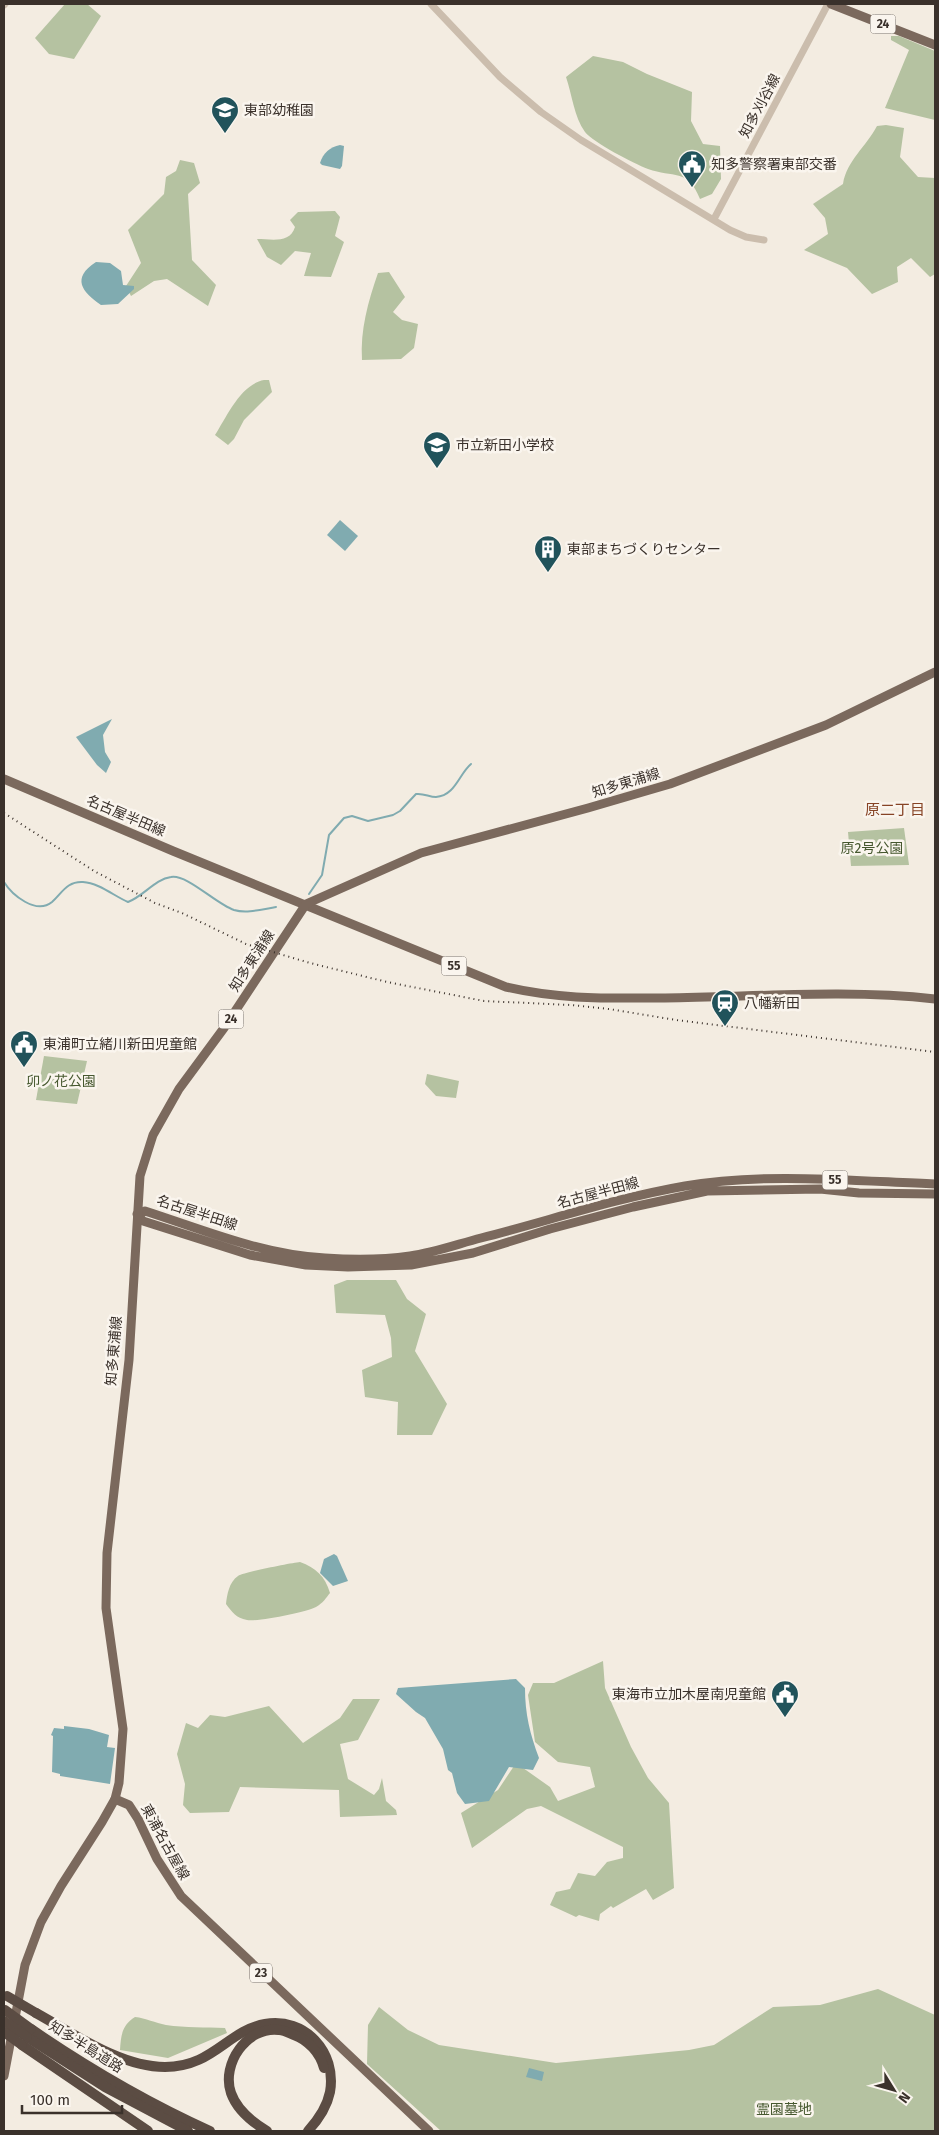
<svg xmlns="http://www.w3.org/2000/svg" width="939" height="2135" viewBox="0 0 939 2135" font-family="'Fira Sans','Noto Sans JP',sans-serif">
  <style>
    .green { fill: #b5c2a1 }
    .water { fill: #80abb0 }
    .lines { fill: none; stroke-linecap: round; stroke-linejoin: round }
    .stream { stroke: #80abb0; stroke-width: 2 }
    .minor { stroke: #cbbdad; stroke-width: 7 }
    .major { stroke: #7b695d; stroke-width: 9 }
    .highway { stroke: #5b4c43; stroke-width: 10 }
    .rail { stroke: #3a312b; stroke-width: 2; stroke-dasharray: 1 4; stroke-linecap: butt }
    .highway-bridge { stroke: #5b4c43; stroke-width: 10 }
    .labels { text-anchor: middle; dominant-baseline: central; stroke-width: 5; stroke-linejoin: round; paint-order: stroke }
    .shield { fill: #faf5ee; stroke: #746c66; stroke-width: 1 }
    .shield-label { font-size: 12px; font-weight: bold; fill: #3a312b }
    .street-label { font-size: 14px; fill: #3a312b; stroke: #faf5ee }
    .poi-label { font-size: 14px; fill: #3a312b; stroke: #faf5ee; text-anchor: start }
    .park-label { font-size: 14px; fill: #46582f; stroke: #faf5ee }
    .neighbourhood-label { font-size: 15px; fill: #874426; stroke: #faf5ee }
  </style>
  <rect width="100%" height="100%" fill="#f3ece1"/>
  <g class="green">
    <polygon points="65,4 87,4 101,16 74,59 49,54 35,38"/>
    <polygon points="891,36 899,36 935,51 935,120 885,108 909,50 891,40"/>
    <path d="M593,56l30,6 24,12 45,18 -1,29 12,23 17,2 1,33 -9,15 -12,5c-12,-31 -27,-21 -52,-30 -15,-6 -54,-26 -63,-37 -11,-15 -13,-38 -19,-55z"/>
    <path d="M886,125l18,3 -4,29 18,20 17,1v96l-5,3 -19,-19 -14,9 1,15 -26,12 -25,-26 -43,-18 24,-16 -3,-16 -12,-14 30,-20c4,-24 23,-37 34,-58z"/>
    <polygon points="180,160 194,163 200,183 188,194 192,260 216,285 208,306 167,279 154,281 131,296 126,286 141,263 128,230 164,194 166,177 176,171"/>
    <path d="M335,211l5,6 -5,19 9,6 -13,35 -27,-1 7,-23 -16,-2 -14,14 -14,-8 -10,-18c14,0 33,5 38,-12l-5,-7 8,-8z"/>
    <path d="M389,272l16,25 -12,15 9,8 16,4 -4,24 -13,11 -39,1c-2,-30 6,-58 16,-87z"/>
    <path d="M264,380h5l3,12 -28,28 -10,19 -6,6 -13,-10c12,-19 26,-51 49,-55z"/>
    <polygon points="904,828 909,865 851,866 848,832"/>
    <polygon points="44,1056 87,1061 77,1104 36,1100"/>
    <polygon points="427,1074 459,1081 456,1098 436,1096 425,1084"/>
    <polygon points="347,1280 396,1280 407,1299 426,1314 415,1351 447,1404 432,1435 397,1435 398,1402 365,1397 362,1370 392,1357 391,1338 385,1315 336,1313 334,1285"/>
    <path d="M300,1562c16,6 25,14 30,31 -4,5 -7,10 -14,14 -9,5 -58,15 -69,13 -11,-2 -15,-8 -21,-16 1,-9 3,-22 12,-28 7,-4 53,-13 62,-14z"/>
    <polygon points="603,1661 605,1688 631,1747 648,1778 669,1803 674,1888 653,1900 646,1889 613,1908 611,1906 600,1914 599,1921 579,1915 576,1917 550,1905 556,1892 570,1889 578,1873 595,1876 607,1862 623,1858 623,1847 541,1806 527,1809 472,1848 461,1813 498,1790 516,1763 550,1787 558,1801 595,1787 590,1767 558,1762 535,1742 528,1695 533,1683 554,1683"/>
    <polygon points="353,1699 380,1699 358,1740 340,1744 348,1779 374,1795 379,1789 382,1778 386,1801 396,1810 397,1815 340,1817 339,1790 240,1787 229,1812 190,1813 183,1805 185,1784 177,1754 186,1723 198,1728 210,1715 225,1717 269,1706 303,1743 340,1718"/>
    <polygon points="878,1989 935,2015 935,2131 441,2131 367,2064 368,2025 379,2007 408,2030 439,2045 556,2063 689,2050 714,2045 773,2007 820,2005"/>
    <path d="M135,2017c11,1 20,6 31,8 20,3 39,2 59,3l2,5 -59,25 -48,-8c1,-15 2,-25 15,-33z"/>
  </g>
  <g class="water">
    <path d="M340,145l4,1 -2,20 -2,3 -18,-4 -2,-2c3,-10 10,-16 20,-18z"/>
    <path d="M96,262l14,1 11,8 2,14 11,1v3l-16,15 -17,1c-19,-13 -30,-27 -5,-43z"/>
    <polygon points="340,520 358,536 345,551 327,535"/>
    <polygon points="112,719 103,735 105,752 111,762 106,773 97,765 76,737"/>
    <polygon points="334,1554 337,1556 348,1581 333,1586 320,1573 324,1559"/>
    <path d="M516,1679l9,9c0,26 5,46 14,70l-6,12 -24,-3 -20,34 -24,3 -8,-11 -5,-20 -4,-3 -5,-21 -18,-31 -9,-6 -20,-18 2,-6z"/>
    <polygon points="64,1726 89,1729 109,1735 107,1747 115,1748 110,1784 60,1776 60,1774 52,1772 53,1736 51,1735 54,1728 64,1729"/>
    <polygon points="529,2068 544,2072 542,2081 526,2077"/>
  </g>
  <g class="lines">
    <g class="stream">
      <path d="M4,882c8,13 32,33 48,20 10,-9 15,-21 31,-20 16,1 31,14 45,20 16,-6 27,-23 43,-25 16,-3 45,27 63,33 13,4 29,-1 42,-3"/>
      <path d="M309,894l13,-19 7,-40 15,-17 8,-2 16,5 25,-6 7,-4 16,-17c8,-1 13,3 20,3 19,-1 23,-23 35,-33"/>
    </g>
    <g class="minor">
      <polyline points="431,4 500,77 541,112 581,140 730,230 746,237 764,240"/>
      <polyline points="4,5 5,4"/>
      <polyline points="714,219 828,4"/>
    </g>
    <g class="major">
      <polyline points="831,4 935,45"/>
      <path d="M4,779l169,72 333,136c55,13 104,11 159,11 90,-1 181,-9 270,1"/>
      <path d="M935,1184c-79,-3 -172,-12 -250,2 -69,12 -137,35 -204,52 -23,6 -48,15 -71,18 -28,4 -57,4 -85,2 -62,-3 -121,-28 -180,-47l-8,3 6,7 107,34 56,10 42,2 63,-2 62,-12 77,-24 83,-22 74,-16 113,-2 39,4 76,1"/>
      <polyline points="115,1799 129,1805 138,1819 157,1859 181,1896 429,2131"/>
      <polyline points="4,2076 25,1965 41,1922 61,1886 102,1822 115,1799 119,1783 123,1729 106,1608 107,1553 129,1360 140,1176 153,1135 179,1089 224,1028 306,904 421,853 588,808 670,784 826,725 935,672"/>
    </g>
    <g class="highway">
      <path d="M36,2013c38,21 85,54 129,54 48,0 62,-36 100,-43 40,-7 72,28 65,68 -3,15 -12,28 -22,39"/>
      <path d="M31,2029c57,39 117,74 179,102"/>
      <polyline points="27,2037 105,2087 188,2131"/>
      <polyline points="22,2045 148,2131"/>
      <path d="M267,2131c-15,-9 -30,-21 -36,-38 -10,-29 16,-67 48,-63 5,0 10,3 15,5 14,5 26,18 30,33"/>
    </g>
    <polyline class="rail" points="4,813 94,871 155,903 182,913 246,944 310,963 387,982 484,1001 571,1005 609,1009 676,1020 935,1052"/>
    <g class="highway-bridge">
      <polyline points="7,1996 36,2013"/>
      <polyline points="5,2010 31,2029"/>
      <polyline points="4,2021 27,2037"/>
      <polyline points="4,2032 22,2045"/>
    </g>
  </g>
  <defs>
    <g id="school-pin" transform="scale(1.4375)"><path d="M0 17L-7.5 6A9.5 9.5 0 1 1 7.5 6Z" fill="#21535b" stroke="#faf5ee"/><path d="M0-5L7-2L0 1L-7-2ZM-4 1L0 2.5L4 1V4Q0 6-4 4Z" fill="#fff"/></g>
    <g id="civic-pin" transform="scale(1.4375)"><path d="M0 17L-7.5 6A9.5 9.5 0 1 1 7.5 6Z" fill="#21535b" stroke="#faf5ee"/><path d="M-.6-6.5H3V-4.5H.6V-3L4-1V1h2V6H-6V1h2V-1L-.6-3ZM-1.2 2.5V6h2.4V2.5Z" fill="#fff"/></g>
    <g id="building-pin" transform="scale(1.4375)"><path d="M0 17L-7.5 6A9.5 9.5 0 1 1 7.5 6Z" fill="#21535b" stroke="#faf5ee"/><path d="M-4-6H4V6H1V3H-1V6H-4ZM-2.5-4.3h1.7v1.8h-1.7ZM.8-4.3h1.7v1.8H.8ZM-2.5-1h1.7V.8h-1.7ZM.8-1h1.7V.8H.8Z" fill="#fff"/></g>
    <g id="station-pin" transform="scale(1.4375)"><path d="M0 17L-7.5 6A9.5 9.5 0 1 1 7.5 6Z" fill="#21535b" stroke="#faf5ee"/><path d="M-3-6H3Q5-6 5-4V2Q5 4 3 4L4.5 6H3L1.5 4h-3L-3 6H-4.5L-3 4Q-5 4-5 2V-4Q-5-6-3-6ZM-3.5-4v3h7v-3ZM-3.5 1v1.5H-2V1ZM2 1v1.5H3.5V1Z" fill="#fff"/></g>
  </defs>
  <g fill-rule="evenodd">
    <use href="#school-pin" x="225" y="110"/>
    <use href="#civic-pin" x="692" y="164"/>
    <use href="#school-pin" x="437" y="445"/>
    <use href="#building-pin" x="548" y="549"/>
    <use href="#station-pin" x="725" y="1003"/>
    <use href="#civic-pin" x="24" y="1044"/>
    <use href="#civic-pin" x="785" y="1694"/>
  </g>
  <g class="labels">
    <g class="shield">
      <rect x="870.5" y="14.5" width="25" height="19" rx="4"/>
      <rect x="441.5" y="956.5" width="25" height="19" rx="4"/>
      <rect x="218.5" y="1009.5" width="25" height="19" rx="4"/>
      <rect x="822.5" y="1170.5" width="25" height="19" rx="4"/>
      <rect x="250" y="1963.5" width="22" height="19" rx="4"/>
    </g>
    <g class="shield-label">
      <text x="883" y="24">24</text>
      <text x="454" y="966">55</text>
      <text x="231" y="1019">24</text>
      <text x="835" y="1180">55</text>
      <text x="261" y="1973">23</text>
    </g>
    <g class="street-label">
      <text transform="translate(760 106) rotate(-62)">知多刈谷線</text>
      <text transform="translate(626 783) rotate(-17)">知多東浦線</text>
      <text transform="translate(126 816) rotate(23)">名古屋半田線</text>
      <text transform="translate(252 961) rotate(-57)">知多東浦線</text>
      <text transform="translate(598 1193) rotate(-15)">名古屋半田線</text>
      <text transform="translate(197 1213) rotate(18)">名古屋半田線</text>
      <text transform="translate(114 1351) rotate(-85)">知多東浦線</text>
      <text transform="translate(165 1842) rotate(61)">東浦名古屋線</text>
      <text transform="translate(86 2047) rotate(32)">知多半島道路</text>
    </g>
    <g class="poi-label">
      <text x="244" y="110">東部幼稚園</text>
      <text x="711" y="164">知多警察署東部交番</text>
      <text x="456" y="445">市立新田小学校</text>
      <text x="567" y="549">東部まちづくりセンター</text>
      <text x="744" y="1003">八幡新田</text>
      <text x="43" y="1044">東浦町立緒川新田児童館</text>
      <text x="766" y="1694" text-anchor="end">東海市立加木屋南児童館</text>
    </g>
    <g class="park-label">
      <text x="872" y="848">原2号公園</text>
      <text x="61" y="1081">卯ノ花公園</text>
      <text x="784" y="2109">霊園墓地</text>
    </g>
    <g class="neighbourhood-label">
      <text x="895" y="810">原二丁目</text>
    </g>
  </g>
  <rect width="939" height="2135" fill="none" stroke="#3a312b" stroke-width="10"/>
  <g transform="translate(894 2090) rotate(127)" stroke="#faf5ee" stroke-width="4" paint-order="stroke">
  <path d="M0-4L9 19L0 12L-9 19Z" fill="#3a312b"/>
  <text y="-8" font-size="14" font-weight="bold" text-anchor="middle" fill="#3a312b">N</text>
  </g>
  <path d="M22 2105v8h100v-8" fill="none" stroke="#3a312b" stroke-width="2.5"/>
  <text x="30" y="2105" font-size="15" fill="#3a312b" stroke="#faf5ee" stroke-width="4" paint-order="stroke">100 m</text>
</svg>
